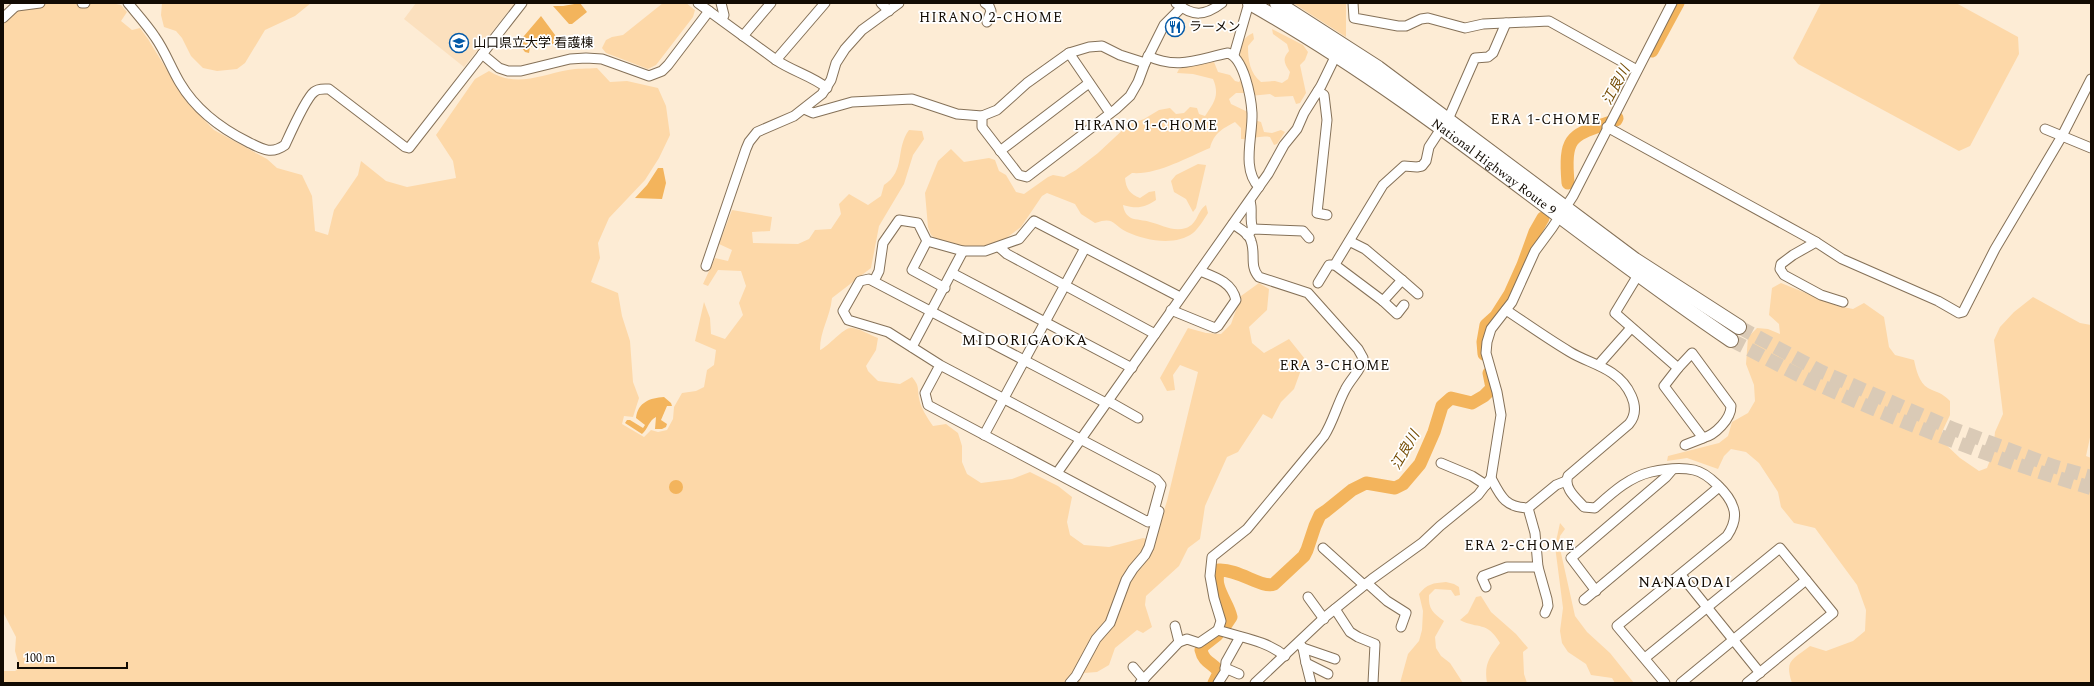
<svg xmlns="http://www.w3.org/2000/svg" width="2094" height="686" viewBox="0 0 2094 686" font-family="Spectral,'Noto Sans JP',serif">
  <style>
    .built { fill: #fbe0be }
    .green { fill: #fdd8a8 }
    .water { fill: #f3b45c }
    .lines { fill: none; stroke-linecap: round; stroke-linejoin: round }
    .river { stroke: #f3b45c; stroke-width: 13 }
    .highway-tunnel { stroke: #dacab6; stroke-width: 14; stroke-dasharray: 14 7; stroke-linecap: butt }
    .minor-casing { stroke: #857158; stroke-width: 11 }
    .highway-casing { stroke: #857158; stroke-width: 16 }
    .minor { stroke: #fff; stroke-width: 9 }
    .highway { stroke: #fff; stroke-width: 14 }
    .labels { text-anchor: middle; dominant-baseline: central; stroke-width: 3.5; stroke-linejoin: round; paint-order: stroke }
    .poi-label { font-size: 13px; fill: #120b03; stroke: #fff; text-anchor: start }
    .street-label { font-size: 13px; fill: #120b03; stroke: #fff }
    .neighbourhood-label { font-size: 14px; letter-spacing: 1px; fill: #120b03; stroke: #fff }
    .water-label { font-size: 14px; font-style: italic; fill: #754c03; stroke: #fff }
    .quarter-label { font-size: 15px; letter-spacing: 1px; fill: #120b03; stroke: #fff }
  </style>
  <rect width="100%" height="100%" fill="#fdecd5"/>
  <polygon class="built" points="416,3 515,3 464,67 404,19"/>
  <g class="green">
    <path d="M40,3h71l10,2 6,7 -6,9 11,9 8,-2 8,11 38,62 28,29 53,29 10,9 25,7 10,21 3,35 13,4 6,-25 24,-35 3,-14 25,20 21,6 49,-9 -3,-17 -17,-26 39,-56 14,-8c27,17 51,4 79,-1 9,-2 19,-1 29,-2l13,14 17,-1 31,7 8,18 4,29 -11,23 -14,22 -36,38 -11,25 2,15 -9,24 27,11 4,23 8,25 3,41 6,16 -6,19 -9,-1 -2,8 22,13 7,-7 7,2 9,-2 6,-11 1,-12 8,-14 14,-2 8,-4 3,-17 7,-5 2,-15 -21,-9 9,-39 6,16 1,16 14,5 18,-24 -4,-12 7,-17 -5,-15 -23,-1 -10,16 -5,-2 12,-26 13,3 4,-11 -13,-6 13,-34 40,7 -2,14 -18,1 1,11 45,1 11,-5 6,-9 16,-1 10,-15 -2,-10 10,-10 19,11 13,-9 3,-11c22,-14 11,-36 25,-55l13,1 2,8 -11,16 -9,29 -25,42 -8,42 -39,30c-2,20 -12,32 -12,52 9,-4 24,-23 31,-22 8,0 19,7 27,10l-2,12 -10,16 2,5 10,10 22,3 12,-7c8,10 5,10 7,21 2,11 8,19 14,28l13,-2 12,9 4,13v16l5,12 14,9 31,-4 18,-7 28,14 14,11 -5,25 3,13 14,10 25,2 34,-9 11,3 13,-40 31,-129 -18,-7 -7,10 2,15 -8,1 -7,-13 28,-50 18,5 15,1 10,-10 10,-28 18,-13 10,6 -2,21 -18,17 3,16 12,10 25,-14 16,20 -11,30 -13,13 -9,17 -9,-5 -25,38 -11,5 -22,49 -5,33 -12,9 -9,18 -33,30 -1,9 7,22 -9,6 -6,-3 -22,18 -6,17 -12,7 -13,1 -5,10h-1076v-12h12l5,-3 -5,-17 1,-14 -13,-25v-588l17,-15z"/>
    <polygon points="162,3 311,3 295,16 265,30 245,63 237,69 217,71 203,68 191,56 182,38 176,31 164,27 161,15"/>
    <polygon points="663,3 686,3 695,10 693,17 656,65 648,69 606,53 602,48 606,40 612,37 623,35"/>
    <polygon points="1293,3 1346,3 1346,37"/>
    <polygon points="1821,3 1956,3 2018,37 2019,54 1970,146 1959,151 1798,64 1793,58"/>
    <path d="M1272,29l31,16 5,7 -3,8 -5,5 6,28 -6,10 -4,1 -3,-8 -18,1 -5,-3 -20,2 -5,-3h-9l-7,6 2,5 19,9 1,6 10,3 3,10 8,1 9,-3 4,2 -8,12 -3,1 -4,-8c-11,-2 -19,3 -29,2v-11l-6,-6c-13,7 -21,11 -25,26 -24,10 -53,27 -78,25l-7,5c1,11 5,16 15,20l9,-6 6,-1 1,9c-12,8 -19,9 -33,5 1,6 3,10 8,13 5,2 13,2 19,4 12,3 23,10 36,6 12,-4 11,-17 20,-23l2,8c-4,6 -9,15 -15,20 -17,13 -47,8 -66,-1 -15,-7 -12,-16 -32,-9l-14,-9 -6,-10 -28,-11 -5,3 -21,31 -16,12 -23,8h-19l-28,-9 -4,-3 -3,-8 -3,-34 13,-32 13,-12 13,13 25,-4 6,2 4,11 7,4 10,17 8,2 24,-17 5,-2 11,2 12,-7 22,-17 30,-28 16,-6 15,-9 11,-2 6,6 8,-1 6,-6 7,1 2,6 6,2c9,-13 15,-21 8,-37l-20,-5 -16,-1 2,-4 15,-5 20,-2 4,10 12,3 5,6 4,1 5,-6c-4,-14 -9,-36 9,-43l1,6 -6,7c0,15 2,27 13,36l14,-1 7,2 6,-4 2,-7c-6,-9 -8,-13 -1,-21l-2,-7 -14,-10z"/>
    <polygon points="1198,164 1206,165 1196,208 1193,212 1186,199 1174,192 1171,181 1176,175"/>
    <path d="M1781,283l57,23 15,3 11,-6 20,14 5,30 6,8 19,5c2,9 5,23 14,28 10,5 13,4 22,13v14l-8,17v9l18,17 19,13 8,-3 6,-16 2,-20 8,-18 -9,-74 6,-13 14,-15 19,-15 47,26 11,2v108l-5,23 5,2v225h-299c-8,-24 1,-23 18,-37l16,5 27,-10 12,-10 1,-21 -9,-25 -42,-57 -21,-5 -13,-16 -3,-15 -19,-29 -13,-11 -15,-3 -7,7 -6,13 -31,-11 -20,3 1,-5 51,-13 9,-7 4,-14 16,-9 7,-12 -1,-16 -8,-21 2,-27 9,-9 11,1 12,5 -1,-10 -10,-9 3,-27z"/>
    <polygon points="1560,523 1565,529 1560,536 1559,544 1575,616 1587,632 1610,653 1634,683 1615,683 1612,678 1591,675 1586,664 1568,652 1562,643 1560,631 1563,608 1555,546"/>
    <path d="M1446,582l8,2 5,3 1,8 -5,1 -4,-6 -16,-1 -6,6c-1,14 4,18 15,26l-9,16 1,11 5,8 9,7 13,20h-63l8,-29 11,-13 3,-11 1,-19 -4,-17c8,-10 14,-11 27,-12z"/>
    <path d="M1481,596l10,16 25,22 12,14 -5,4 1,22 3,9h-40c-3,-19 2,-25 13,-40 -14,-23 -21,-13 -40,-23l8,-7 8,-16z"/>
  </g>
  <g class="water">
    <polygon points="580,3 587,12 572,24 569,24 553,6 563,6"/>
    <polygon points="541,16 561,43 530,47 529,53 525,52 518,43"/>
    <polygon points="658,168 663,168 666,183 662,199 635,198 647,185"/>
    <path d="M664,397l7,6 1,3h-5l-6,14 6,4 -1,3 -4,2h-7l1,-12c-7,3 -8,12 -14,17l-17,-11 2,-3h3l13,8 2,-3 -9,-7c2,-16 14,-20 28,-21z"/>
    <circle cx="676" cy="487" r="7"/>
  </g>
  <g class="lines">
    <g class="river">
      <polyline points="1652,51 1678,3"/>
      <path d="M1568,183c-4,-50 4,-47 48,-63l1,-2"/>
      <polyline points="1484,354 1483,342 1486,325 1496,316 1510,294 1523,265 1535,232 1543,218"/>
      <path d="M1225,626l6,-9c-3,-15 -19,-30 -12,-47 20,-1 43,19 55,14l30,-28 3,-6 8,-24 5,-11 6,-4 26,-21 14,-7 29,5 8,-4 17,-20 14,-32 8,-26 9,-8 21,5 12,-7 8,-8 -3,-15"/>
      <path d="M1214,683l5,-10c-4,-10 -15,-9 -18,-23l2,-4 14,-11"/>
    </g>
    <g class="highway-tunnel">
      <polyline points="1739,327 1820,371 1951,428 2053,466 2091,477"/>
      <path d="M1731,340c28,14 56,30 84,43 90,41 182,77 276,105"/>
    </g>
    <g class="minor-casing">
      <g id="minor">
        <polyline points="82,3 85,3"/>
        <path d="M128,3c9,11 19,22 27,34 10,14 16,31 25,46 16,27 40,45 68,59 14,7 23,13 37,3 5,-11 21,-47 29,-53 4,-4 10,-3 15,-3l76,58 4,1 113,-145"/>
        <path d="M698,3l78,57c16,11 36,16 51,28"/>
        <polyline points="721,3 724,15 722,20"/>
        <polyline points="881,3 889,11"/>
        <polyline points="985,3 989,6 991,11 987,22"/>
        <path d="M1176,3c17,14 29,13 46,0"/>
        <polyline points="1353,3 1354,18 1398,26 1406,26 1421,19 1428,18 1465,28 1483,24 1549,21 1637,70"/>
        <polyline points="17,6 40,3"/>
        <polyline points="3,18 19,3"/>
        <polyline points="743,36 771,3"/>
        <polyline points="1069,53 1110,113"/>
        <polyline points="482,54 499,68 508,71 521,71 570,59 586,58 602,59 649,76 662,71 668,65 709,11"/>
        <polyline points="1234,55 1249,3"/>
        <path d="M1148,56c30,14 50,3 80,-3 16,5 23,44 24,60 1,23 -11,56 7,74"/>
        <polyline points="776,60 825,3"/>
        <polyline points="1318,91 1324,95 1327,120 1317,213 1327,215"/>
        <polyline points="804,109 813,113 852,102 912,99 957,114 982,116 997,110 1027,83 1069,53 1089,47 1102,46 1120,55 1145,63"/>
        <polyline points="982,116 982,127 1019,175 1027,177 1116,109 1130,96 1138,82 1145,63 1164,25 1182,7"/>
        <polyline points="1607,127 1816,242 1842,259 1938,301 1959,313 1963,312 1995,249 2062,136 2091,79"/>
        <polyline points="2045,129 2091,148"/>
        <polyline points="1000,151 1089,83"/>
        <path d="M1250,201c3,9 -1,19 3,28"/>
        <path d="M1233,224c7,5 16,9 18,17 5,13 -2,25 8,36l49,16 50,56 5,9c-2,13 -12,20 -18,32 -8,15 -12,32 -21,46l-77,93 -35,28 -2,19 4,22 7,23 -3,9c24,8 47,10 67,26"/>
        <polyline points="1247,235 1253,229 1303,231 1309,238"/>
        <polyline points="927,241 912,270 945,288"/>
        <polyline points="1349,241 1365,249 1402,280 1383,301 1335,265 1337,261 1383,185 1404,166 1417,167 1422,166 1426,161 1429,147 1450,115 1475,58 1488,57 1493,53 1506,23"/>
        <polyline points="1816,242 1793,255 1781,264 1780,269 1784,275 1821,295 1843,302"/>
        <polyline points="999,247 1007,254 1155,334"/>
        <polyline points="706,266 746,149 749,142 757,132 794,116 822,94 831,80 836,63 845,49 862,30 899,3"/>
        <polyline points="952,273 1132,368"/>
        <path d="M1638,275l-23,38 63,55 14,-15 39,53c0,13 -16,29 -28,32"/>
        <polyline points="1402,280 1418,294"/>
        <polyline points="874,281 879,271 883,243 899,220 918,223 927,241 963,251 985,251 1019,239 1034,221 1180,297"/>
        <polyline points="1318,283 1329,265 1335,265"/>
        <polyline points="1383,301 1397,314 1404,305"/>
        <path d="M1171,310l44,18 3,-2 18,-26c-4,-18 -21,-23 -36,-29"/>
        <path d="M1506,310c21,14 42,29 64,42 13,8 29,12 42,21 15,10 31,34 17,51l-61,52c-5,12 9,23 16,31l11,1c17,-15 34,-31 56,-36 13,-3 30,-5 43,-2 14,3 35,24 39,37 4,10 0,20 -6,29l-110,90 48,57"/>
        <polyline points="912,347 963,251"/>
        <polyline points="940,365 925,393 928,405 1148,522 1152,518 1161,485 1156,479 940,365 888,332 848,320 843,311 860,281 869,279 1106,403"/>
        <polyline points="1600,366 1601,362 1631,328"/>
        <polyline points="1678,368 1664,386 1703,438 1685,445"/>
        <polyline points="1108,401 1138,418"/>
        <polyline points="984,435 1085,248"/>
        <polyline points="1441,463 1472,476 1486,485"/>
        <polyline points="1057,473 1268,174 1284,145 1297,129 1304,113 1321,86 1338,51"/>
        <path d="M1491,478c10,19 14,29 37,30l7,25 3,34 9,32 1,7 -3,7"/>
        <polyline points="1528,508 1556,485 1566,481"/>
        <polyline points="1323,548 1364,585"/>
        <polyline points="1681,575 1760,673"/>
        <polyline points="1367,583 1387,601 1406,613 1401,627"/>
        <polyline points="1486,587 1482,578 1483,576 1507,567 1538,567"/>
        <polyline points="1596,591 1571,558 1666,477 1672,470"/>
        <polyline points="1308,597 1324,619"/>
        <polyline points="1584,600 1719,487"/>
        <polyline points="1335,609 1350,632 1358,637 1375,644 1373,683"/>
        <polyline points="1175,626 1179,642"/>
        <polyline points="1299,643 1303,648 1335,659"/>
        <polyline points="1303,648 1306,663 1328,674"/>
        <polyline points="1645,658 1780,548 1833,613 1747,683"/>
        <polyline points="1306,663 1311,683"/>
        <polyline points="1133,667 1144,680"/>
        <polyline points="1225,668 1239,674"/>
        <polyline points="1070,683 1076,676 1096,639 1110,623 1126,580 1133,569 1145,555 1149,547 1159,511"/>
        <polyline points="1140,683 1179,642 1187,639 1199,643 1218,630"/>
        <polyline points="1218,683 1225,672 1226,662 1240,637"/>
        <polyline points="1255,683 1325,617 1372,579 1422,543 1440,526 1478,495 1491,478 1501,415 1497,392 1486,353 1487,342 1491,329 1512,302 1535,251 1552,228 1573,196 1672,3"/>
        <polyline points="1681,683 1806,580"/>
      </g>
    </g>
    <g class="highway-casing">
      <g id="highway">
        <path id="s1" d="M1250,3c171,96 319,228 481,337"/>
        <polyline points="1277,3 1378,68 1635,260 1739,327"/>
      </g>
    </g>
    <use href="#minor" class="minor"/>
    <use href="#highway" class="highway"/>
  </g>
  <defs>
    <g id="restaurant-ring" transform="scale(1)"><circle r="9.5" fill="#fff" stroke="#0359a7" stroke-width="1.5"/><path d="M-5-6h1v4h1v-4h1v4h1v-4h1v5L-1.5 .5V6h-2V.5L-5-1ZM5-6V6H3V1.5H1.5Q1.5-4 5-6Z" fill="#0359a7"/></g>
    <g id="university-ring" transform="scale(1)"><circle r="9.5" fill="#fff" stroke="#0359a7" stroke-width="1.5"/><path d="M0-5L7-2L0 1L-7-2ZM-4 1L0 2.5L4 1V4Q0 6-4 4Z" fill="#0359a7"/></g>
  </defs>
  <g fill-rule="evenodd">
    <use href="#restaurant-ring" x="1175" y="27"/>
    <use href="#university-ring" x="459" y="43"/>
  </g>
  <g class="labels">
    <g class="poi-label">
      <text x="1189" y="27">ラーメン</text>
      <text x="473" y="43">山口県立大学 看護棟</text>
    </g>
    <g class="street-label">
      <text stroke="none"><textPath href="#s1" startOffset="294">National Highway Route 9</textPath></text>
    </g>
    <g class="neighbourhood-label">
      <text x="991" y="17">HIRANO 2-CHOME</text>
      <text x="1546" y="119">ERA 1-CHOME</text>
      <text x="1146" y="125">HIRANO 1-CHOME</text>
      <text x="1335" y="365">ERA 3-CHOME</text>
      <text x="1520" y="545">ERA 2-CHOME</text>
    </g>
    <g class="water-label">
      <text transform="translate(1616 85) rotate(-62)">江良川</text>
      <text transform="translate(1405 450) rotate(-60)">江良川</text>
    </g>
    <g class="quarter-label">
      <text x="1025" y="340">MIDORIGAOKA</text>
      <text x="1685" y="582">NANAODAI</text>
    </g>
  </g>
  <rect width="2094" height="686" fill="none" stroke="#120b03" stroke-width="8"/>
  <path d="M18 662v6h109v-6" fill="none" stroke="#120b03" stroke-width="2"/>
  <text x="24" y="662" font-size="12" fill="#120b03" stroke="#ffffff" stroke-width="3" paint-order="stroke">100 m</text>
</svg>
